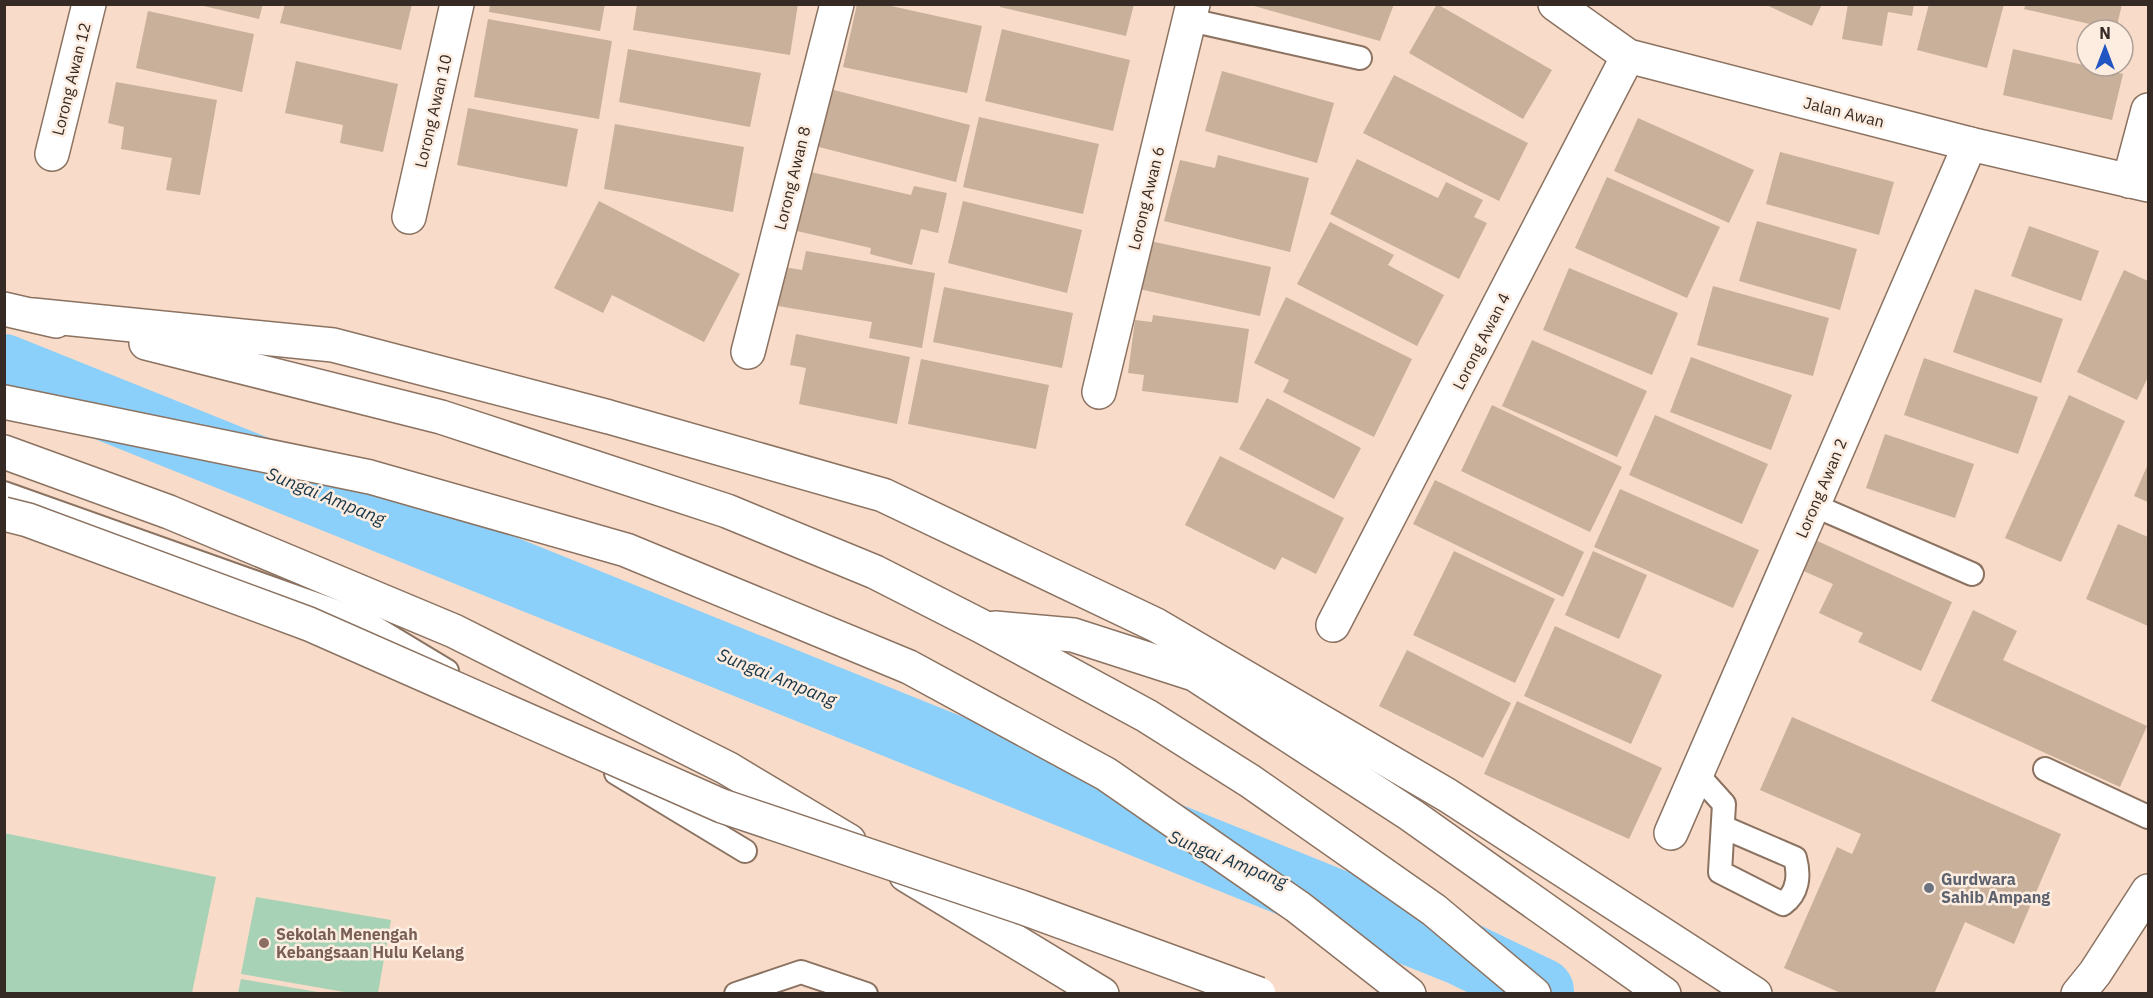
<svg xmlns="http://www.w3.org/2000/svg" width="2153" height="998" viewBox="0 0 2153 998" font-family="'IBM Plex Sans',sans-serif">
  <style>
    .green { fill: #a8d2b5 }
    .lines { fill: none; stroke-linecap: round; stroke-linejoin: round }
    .river { stroke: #8ad0fb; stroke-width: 66 }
    .building { fill: #c8b09b }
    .lane-casing { stroke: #8b7261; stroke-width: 26 }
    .street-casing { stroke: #8b7261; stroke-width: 36 }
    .highway-casing { stroke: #8b7261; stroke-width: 36 }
    .lane { stroke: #fff; stroke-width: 22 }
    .street { stroke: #fff; stroke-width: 33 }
    .highway { stroke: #fff; stroke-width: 33 }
    .highway-bridge-casing { stroke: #8b7261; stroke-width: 36; stroke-linecap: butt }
    .highway-bridge { stroke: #fff; stroke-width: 33 }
    .worship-dot { fill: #6b7280; stroke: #fdece0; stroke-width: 2 }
    .education-dot { fill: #8d6e63; stroke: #fdece0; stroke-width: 2 }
    .labels { text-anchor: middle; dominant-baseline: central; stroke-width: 5; stroke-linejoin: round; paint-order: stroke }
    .street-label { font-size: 16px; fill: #362b24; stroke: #fdece0 }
    .worship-label { font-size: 16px; font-weight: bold; fill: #5b616d; stroke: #fdece0; text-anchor: start }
    .education-label { font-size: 16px; font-weight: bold; fill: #785e54; stroke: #fdece0; text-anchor: start }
    .water-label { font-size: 18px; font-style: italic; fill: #173749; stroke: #fdece0 }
  </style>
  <rect width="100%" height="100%" fill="#f8dcc9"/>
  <g class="green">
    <polygon points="4,833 216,877 192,993 5,993"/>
    <polygon points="256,897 391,920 378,993 350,993 241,974"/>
    <polygon points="241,979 324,993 238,993"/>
  </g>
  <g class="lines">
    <polyline class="river" points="4,367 1462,953 1541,991"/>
  </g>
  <g class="building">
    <polygon points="195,4 263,4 259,19"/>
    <polygon points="285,4 412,4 401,50 280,23"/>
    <polygon points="490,4 605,4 600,31 489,12"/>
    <polygon points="637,4 798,4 790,55 633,30"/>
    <polygon points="857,4 882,4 982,26 967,93 843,67"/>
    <polygon points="1001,4 1134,4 1126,36 1000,7"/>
    <polygon points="1247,4 1394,4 1380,41"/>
    <polygon points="1437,4 1552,70 1523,119 1409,53"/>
    <polygon points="1764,4 1822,4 1812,26"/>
    <polygon points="1848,4 1914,4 1912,16 1888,12 1882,46 1842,39"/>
    <polygon points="1929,4 2004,4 1987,68 1917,50"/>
    <polygon points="2026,4 2122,4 2116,30 2024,9"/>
    <polygon points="148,11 254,34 242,92 136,68"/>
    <polygon points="488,19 612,41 599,119 474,97"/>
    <polygon points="1002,29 1130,60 1113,131 985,101"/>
    <polygon points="628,49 761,73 750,127 619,102"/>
    <polygon points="2013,49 2123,74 2112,120 2003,95"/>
    <polygon points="296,61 398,84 383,152 340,143 343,125 285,113"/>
    <polygon points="1222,71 1334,103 1317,163 1205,131"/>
    <polygon points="1394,75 1528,143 1499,201 1363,133"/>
    <polygon points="116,82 217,100 200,195 166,190 172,158 121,149 124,127 108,123"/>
    <polygon points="830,89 970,125 956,182 815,146"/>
    <polygon points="468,108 578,129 567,187 457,165"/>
    <polygon points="979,117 1099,144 1083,214 963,187"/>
    <polygon points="1638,118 1754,170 1729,223 1614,171"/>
    <polygon points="615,124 744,147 733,212 604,189"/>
    <polygon points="1780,152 1894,182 1879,235 1766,204"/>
    <polygon points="1218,155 1309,178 1290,252 1164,221 1180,160 1215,168"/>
    <polygon points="1357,159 1438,198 1446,182 1483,200 1474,217 1487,223 1459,279 1330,214"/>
    <polygon points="802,170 911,195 914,186 947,193 938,233 921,229 912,265 870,254 871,248 788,229"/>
    <polygon points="1607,177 1720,227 1687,298 1575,248"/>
    <polygon points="599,201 740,274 704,342 612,295 603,313 554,288"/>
    <polygon points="963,201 1082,230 1067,293 948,263"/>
    <polygon points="1757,221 1857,249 1840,310 1739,281"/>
    <polygon points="1330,222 1394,255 1388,265 1444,295 1417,346 1297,284"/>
    <polygon points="2029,226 2099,251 2081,301 2011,276"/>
    <polygon points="1150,241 1271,267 1260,316 1139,289"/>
    <polygon points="806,251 935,273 922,348 869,338 872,322 772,305 778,266 802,270"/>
    <polygon points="1569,268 1678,313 1652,375 1543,330"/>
    <polygon points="2124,270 2148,281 2148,377 2137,400 2077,372"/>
    <polygon points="1713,286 1829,318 1813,376 1697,345"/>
    <polygon points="944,287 1073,313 1062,368 933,342"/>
    <polygon points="1975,289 2063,319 2041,383 1953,352"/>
    <polygon points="1286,297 1412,359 1374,437 1283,392 1289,380 1254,363"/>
    <polygon points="1153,315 1249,329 1238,403 1142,391 1144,375 1128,373 1135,320 1152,322"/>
    <polygon points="796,334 910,357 897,424 799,404 806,368 790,365"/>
    <polygon points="1532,340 1647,391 1617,457 1502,406"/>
    <polygon points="1691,357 1792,395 1771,450 1670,412"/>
    <polygon points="1924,358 2038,397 2018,454 1904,415"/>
    <polygon points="921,359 1049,385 1036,449 908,424"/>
    <polygon points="2069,395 2125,421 2061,562 2005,538"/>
    <polygon points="1267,398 1361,448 1334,499 1239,449"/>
    <polygon points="1492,405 1622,467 1590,532 1461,471"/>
    <polygon points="1655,415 1768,464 1742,524 1629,475"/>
    <polygon points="1885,434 1974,464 1955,518 1866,488"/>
    <polygon points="1220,456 1344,518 1316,574 1282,557 1275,570 1185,525"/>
    <polygon points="2148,464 2148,502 2134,496"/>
    <polygon points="1435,480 1584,552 1563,597 1413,524"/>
    <polygon points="1620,489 1759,550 1733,608 1594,547"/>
    <polygon points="2118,524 2148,537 2148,626 2086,599"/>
    <polygon points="1813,539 1952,602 1921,671 1858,642 1863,633 1819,613 1833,584 1799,569"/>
    <polygon points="1454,551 1555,599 1515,683 1413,635"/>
    <polygon points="1593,551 1647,575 1619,639 1565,615"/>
    <polygon points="1973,610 2017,631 2003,660 2147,726 2120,787 1931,701"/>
    <polygon points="1555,626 1662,675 1631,744 1524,696"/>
    <polygon points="1407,650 1511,703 1483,758 1379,706"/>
    <polygon points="1517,701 1662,768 1629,839 1484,774"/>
    <polygon points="1792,717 2061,834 2014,944 1965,922 1934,994 1843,994 1784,968 1837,847 1852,854 1861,834 1760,790"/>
  </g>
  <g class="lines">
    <g class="lane-casing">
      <g id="lane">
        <polyline points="1190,20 1360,58"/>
        <polyline points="4,493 364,621 447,671"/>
        <polyline points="1813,505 1972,574"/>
        <polyline points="2045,769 2148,817"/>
        <polyline points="616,773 745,851"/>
        <path d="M1697,774l27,30 -4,68 63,32c15,-11 17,-28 12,-46l-72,-31"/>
        <polyline points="736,994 801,972 866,994"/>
      </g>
    </g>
    <g class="street-casing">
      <g id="street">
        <polyline points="1555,4 1628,56 1970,144 2148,185"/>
        <polyline points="52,154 89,4"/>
        <polyline points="2129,181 2148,110"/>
        <polyline points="409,217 457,4"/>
        <polyline points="748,352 837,4"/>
        <polyline points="1099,392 1193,4"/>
        <polyline points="1333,625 1628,56"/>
        <polyline points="1671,833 1970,144"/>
      </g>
    </g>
    <g class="highway-casing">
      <g id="highway">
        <polyline points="4,309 56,321"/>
        <polyline points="33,315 333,345 609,417 883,495 1156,625 1447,795 1755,994"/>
        <polyline points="146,343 441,417 727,511 875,572 981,626 1147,716 1250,781 1434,910 1534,994"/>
        <polyline points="4,402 370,477 626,550 909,667 1106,774 1298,907 1409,994"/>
        <polyline points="4,452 169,512 454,631 727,768 849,841"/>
        <polyline points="995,628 1073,635 1194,674 1411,815 1664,994"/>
        <polyline points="906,875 1102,994"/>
        <polyline points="2078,994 2095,973 2148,891"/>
      </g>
    </g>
    <use href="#lane" class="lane"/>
    <use href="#street" class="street"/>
    <use href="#highway" class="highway"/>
    <g class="highway-bridge-casing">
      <polyline id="highway-bridge" points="4,514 28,520 309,624 722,806 1021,907 1259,994"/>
    </g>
    <use href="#highway-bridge" class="highway-bridge"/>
  </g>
  <circle class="worship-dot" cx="1929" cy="888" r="6"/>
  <circle class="education-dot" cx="264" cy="943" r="6"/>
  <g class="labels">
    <g class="street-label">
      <text transform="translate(71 79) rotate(-76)">Lorong Awan 12</text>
      <text transform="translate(433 111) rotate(-77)">Lorong Awan 10</text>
      <text transform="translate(1844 112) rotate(14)">Jalan Awan</text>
      <text transform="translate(792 178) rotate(-76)">Lorong Awan 8</text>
      <text transform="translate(1146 198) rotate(-76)">Lorong Awan 6</text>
      <text transform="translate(1481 341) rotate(-63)">Lorong Awan 4</text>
      <text transform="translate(1821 488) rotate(-67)">Lorong Awan 2</text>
    </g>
    <g class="worship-label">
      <text x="1941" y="879">Gurdwara<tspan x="1941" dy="18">Sahib Ampang</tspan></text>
    </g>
    <g class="education-label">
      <text x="276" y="934">Sekolah Menengah<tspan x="276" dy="18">Kebangsaan Hulu Kelang</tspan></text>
    </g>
    <g class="water-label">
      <text transform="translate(326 496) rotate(22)">Sungai Ampang</text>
      <text transform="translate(777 677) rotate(22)">Sungai Ampang</text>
      <text transform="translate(1228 859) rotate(22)">Sungai Ampang</text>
    </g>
  </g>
  <rect width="2153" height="998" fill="none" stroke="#362b24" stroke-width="12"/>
  <g transform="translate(2105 48)"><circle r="28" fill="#fdece0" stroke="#ad9f95" stroke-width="1.5"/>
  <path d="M0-4.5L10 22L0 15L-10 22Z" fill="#2155c2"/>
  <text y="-9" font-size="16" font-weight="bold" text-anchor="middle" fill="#362b24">N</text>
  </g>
</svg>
